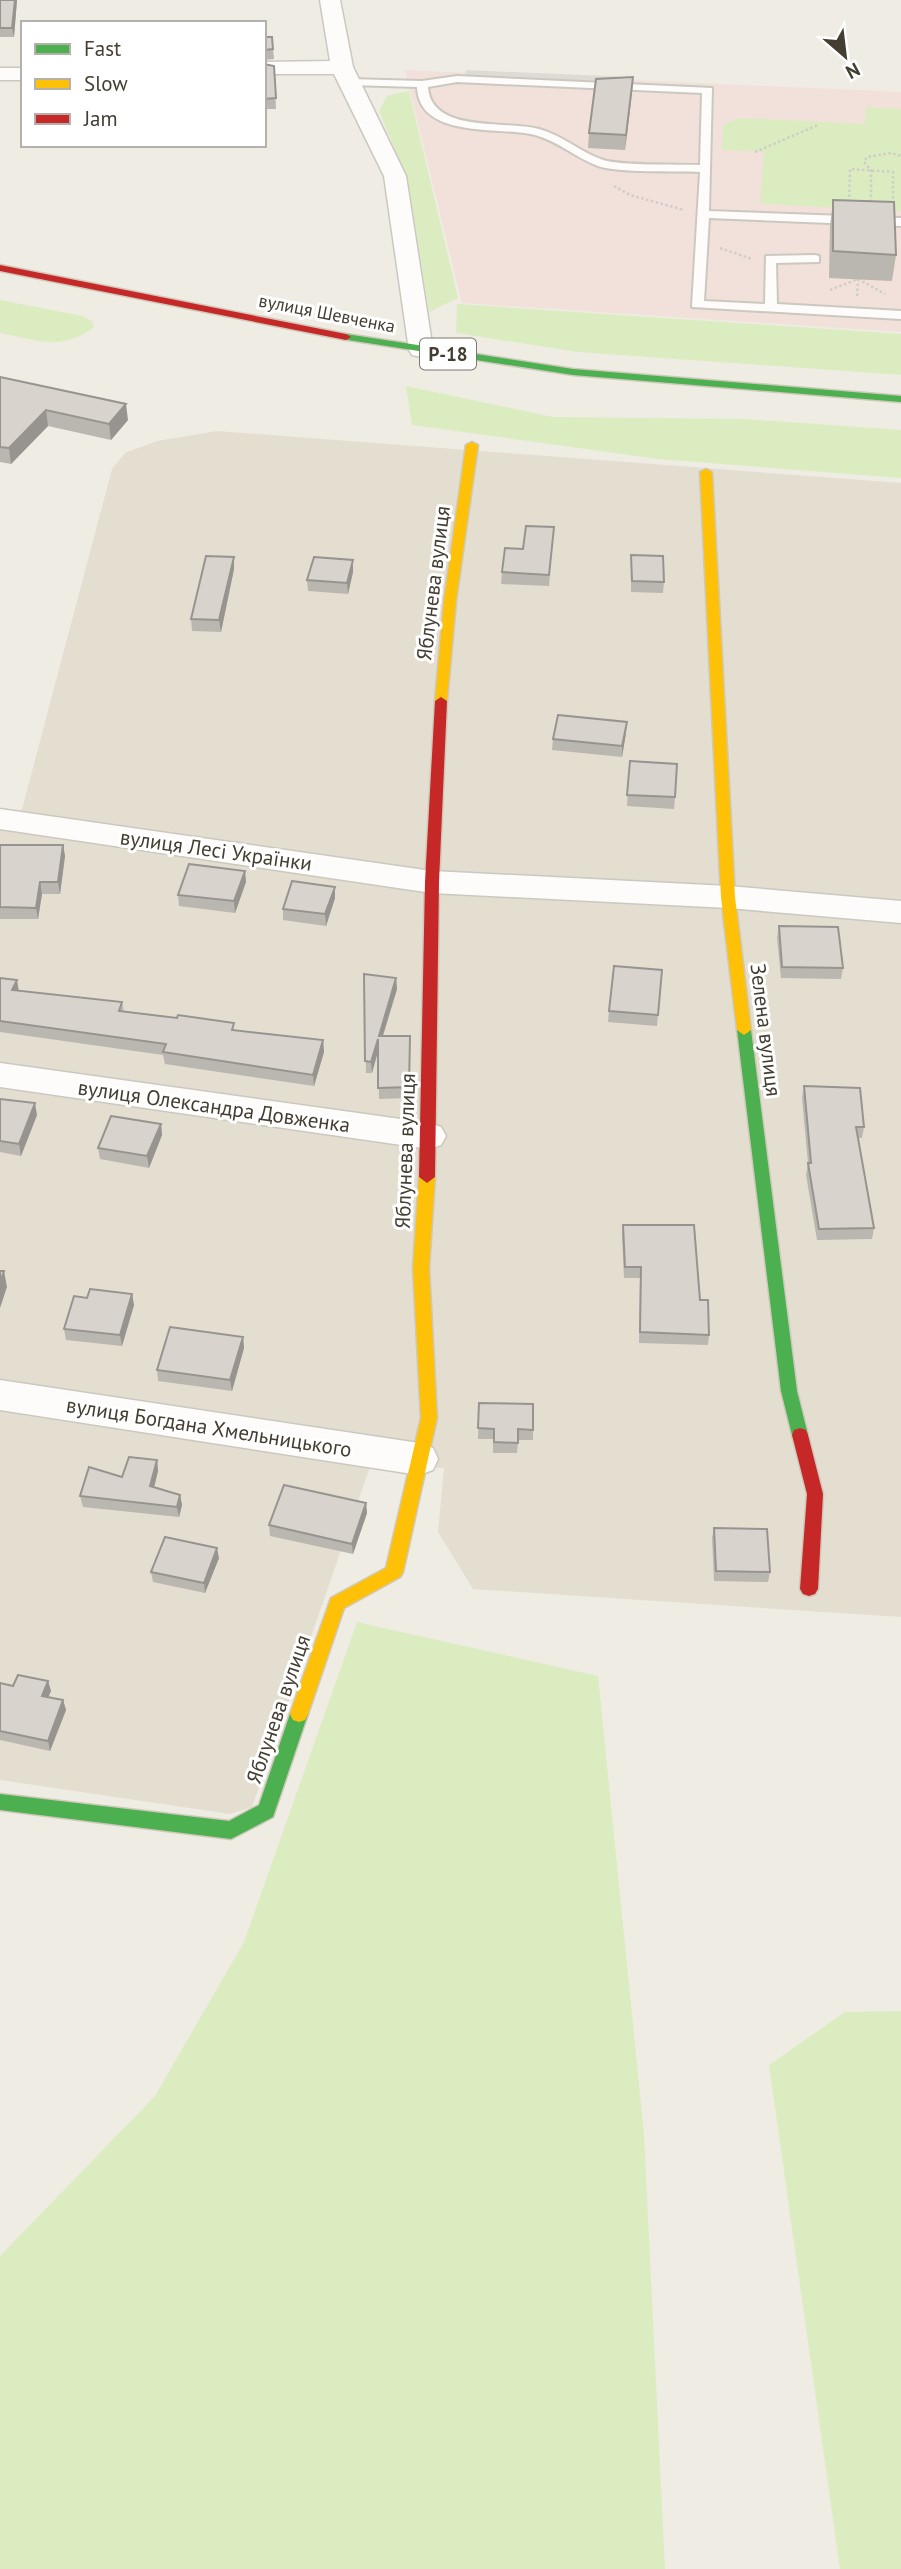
<svg xmlns="http://www.w3.org/2000/svg" width="901" height="2569" viewBox="0 0 901 2569" font-family="'PT Sans',sans-serif">
  <style>
    .residential { fill: #e4ded1 }
    .medical { fill: #f2e0da }
    .green { fill: #dbecc1 }
    .parking { fill: #dedbd4 }
    .lines { fill: none; stroke-linecap: round; stroke-linejoin: round }
    .lane-casing { stroke: #cbc8c0; stroke-width: 4 }
    .street-casing { stroke: #cbc8c0; stroke-width: 3 }
    .fast-casing { stroke: #cfc9ba; stroke-width: 3 }
    .slow-casing { stroke: #cfc9ba; stroke-width: 3 }
    .jam-casing { stroke: #cfc9ba; stroke-width: 3 }
    .path { stroke: #d0cdc8; stroke-width: 2.5; stroke-dasharray: 2.5 2.5; stroke-linecap: butt }
    .lane { fill: #fdfcfb; fill-rule: evenodd }
    .street { fill: #fdfcfb; fill-rule: evenodd }
    .fast { fill: #4caf50; fill-rule: evenodd }
    .slow { fill: #ffc107; fill-rule: evenodd }
    .jam { fill: #c62828; fill-rule: evenodd }
    .wall { fill: #bab6b0 }
    .shaded-wall { fill: #979490 }
    .building { fill: #d8d4cd; stroke: #979490; stroke-width: 2 }
    .labels { text-anchor: middle; dominant-baseline: central; stroke-width: 6; stroke-linejoin: round; paint-order: stroke }
    .far-street-label { font-size: 18px; fill: #443d31; stroke: #fff }
    .shield { fill: #fff; stroke: #7c776f; stroke-width: 2 }
    .shield-label { font-size: 19px; font-weight: bold; fill: #443d31 }
    .street-label { font-size: 21px; fill: #443d31; stroke: #fff }
  </style>
  <rect width="100%" height="100%" fill="#efece4"/>
  <polygon class="residential" points="217,431 901,483 901,1617 473,1589 438,1532 444,1468 371,1464 252,1807 230,1814 0,1780 0,826 17,828 112,469 125,453 157,441"/>
  <polygon class="medical" points="405,70 901,92 901,332 462,303"/>
  <g class="green">
    <polygon points="409,91 458,298 429,312 408,180 379,111 387,96"/>
    <polygon points="866,107 901,109 901,211 760,204 764,152 722,150 723,125 739,118 865,124"/>
    <path d="M0,300l82,16 10,5 2,6c-32,25 -57,13 -94,6z"/>
    <polygon points="457,304 901,334 901,375 578,352 456,333"/>
    <polygon points="406,386 553,417 743,419 901,430 901,478 658,459 412,425"/>
    <polygon points="357,1622 598,1676 644,2134 665,2569 0,2569 0,2256 155,2096 244,1942"/>
    <polygon points="901,2011 901,2569 840,2569 769,2065 845,2012"/>
  </g>
  <polygon class="parking" points="466,70 629,77 628,90 463,83"/>
  <g class="lines">
    <g class="lane-casing">
      <path id="lane" d="M457,76l255,12 -3,123 192,7v8l-192,-8 -5,83 61,3 1,-48 49,-1 4,1v6l-43,1 1,41 124,7v8l-209,-12 8,-135c-24,-1 -82,1 -102,-6 -22,-8 -40,-25 -63,-31 -34,-9 -116,5 -118,-48l-68,-2 -6,-3 6,-3 73,2zM457,82l245,11 -2,72c-24,-1 -78,1 -97,-5 -23,-8 -41,-25 -64,-31 -32,-9 -108,5 -111,-42z"/>
    </g>
    <g class="street-casing">
      <g id="street">
        <polygon points="320,0 340,0 353,67 406,176 433,350 430,355 421,357 412,355 409,350 384,176 334,74 264,74 264,62 330,61"/>
        <rect x="0" y="68" width="23" height="12"/>
        <polygon points="0,809 432,871 728,886 901,901 901,923 728,908 432,893 0,829"/>
        <polygon points="0,1063 429,1123 441,1127 446,1136 441,1145 429,1149 0,1087"/>
        <polygon points="0,1380 419,1443 433,1448 438,1459 433,1470 419,1475 0,1410"/>
      </g>
    </g>
    <g class="fast-casing">
      <g id="fast">
        <polygon points="346,334 573,369 901,396 901,402 573,375 342,339 341,337"/>
        <polygon points="744,1025 751,1030 797,1391 808,1435 806,1440 800,1442 794,1440 792,1435 781,1391 737,1030"/>
        <polygon points="299,1706 305,1708 308,1714 273,1817 231,1839 0,1810 0,1794 229,1821 259,1805 290,1714 293,1708"/>
      </g>
    </g>
    <g class="slow-casing">
      <g id="slow">
        <polygon points="472,442 478,445 456,601 447,701 441,705 435,701 444,601 466,445"/>
        <polygon points="706,469 712,472 735,897 751,1030 744,1035 737,1030 721,897 700,472"/>
        <polygon points="427,1171 435,1177 429,1268 437,1418 403,1572 400,1577 344,1608 308,1714 305,1720 299,1722 293,1720 290,1714 331,1598 386,1568 421,1418 413,1268 419,1177"/>
      </g>
    </g>
    <g class="jam-casing">
      <g id="jam">
        <polygon points="0,265 346,334 351,337 346,340 0,271"/>
        <polygon points="441,697 447,701 439,882 435,1177 427,1183 419,1177 425,882 435,701"/>
        <polygon points="800,1428 806,1430 808,1435 823,1494 818,1589 815,1594 809,1596 803,1594 800,1589 807,1494 792,1435 794,1430"/>
      </g>
    </g>
    <g class="path">
      <polyline points="755,152 818,125"/>
      <polyline points="614,186 630,195 684,210"/>
      <polyline points="849,202 850,169 893,172 893,203"/>
      <polyline points="871,202 871,170 864,162 867,157 891,153 901,156"/>
      <polyline points="720,248 752,259"/>
      <polyline points="830,290 858,279 885,294"/>
      <polyline points="857,296 858,279"/>
    </g>
    <use href="#lane" class="lane"/>
    <use href="#street" class="street"/>
    <use href="#fast" class="fast"/>
    <use href="#slow" class="slow"/>
    <use href="#jam" class="jam"/>
  </g>
  <g class="wall">
    <polygon points="0,0 17,0 14,37 0,37"/>
    <polygon points="264,37 272,37 274,59 264,60"/>
    <polygon points="264,64 274,66 276,109 264,109"/>
    <polygon points="632,92 625,150 588,148 589,133"/>
    <polygon points="833,200 896,255 892,281 829,278 830,226"/>
    <polygon points="0,377 128,420 111,440 48,426 11,464 0,462"/>
    <polygon points="554,527 549,586 501,584 502,572 523,549"/>
    <polygon points="631,555 664,582 663,593 631,592"/>
    <polygon points="234,557 234,569 221,632 192,631 191,619"/>
    <polygon points="353,572 348,594 308,591 307,580"/>
    <polygon points="626,733 622,757 552,750 553,739"/>
    <polygon points="630,761 675,797 674,809 627,806"/>
    <polygon points="0,845 63,845 65,856 60,894 42,894 38,919 0,919"/>
    <polygon points="245,871 246,882 235,913 179,906 178,895"/>
    <polygon points="335,898 326,926 283,920 283,909"/>
    <polygon points="779,926 843,968 841,979 781,978 777,938"/>
    <polygon points="662,970 657,1026 608,1022 609,1011"/>
    <polygon points="364,974 396,978 397,989 383,1036 410,1036 409,1098 379,1099 378,1052 372,1073 366,1073"/>
    <polygon points="0,978 19,991 122,1002 124,1012 235,1030 323,1040 324,1052 314,1086 165,1064 163,1055 0,1032"/>
    <polygon points="804,1086 864,1127 862,1138 858,1138 874,1228 872,1239 817,1240 806,1175 808,1163 802,1098"/>
    <polygon points="0,1099 37,1115 21,1156 0,1152"/>
    <polygon points="161,1124 162,1135 149,1168 100,1159 98,1148"/>
    <polygon points="623,1225 700,1300 709,1335 708,1345 639,1343 640,1278 624,1278 622,1236"/>
    <polygon points="132,1294 134,1305 122,1346 66,1340 64,1329 87,1298"/>
    <polygon points="243,1337 244,1348 232,1391 158,1381 157,1370"/>
    <polygon points="479,1403 533,1404 533,1440 518,1440 517,1453 493,1453 493,1439 478,1439"/>
    <polygon points="157,1460 158,1471 154,1487 180,1495 182,1505 179,1517 83,1507 80,1496"/>
    <polygon points="366,1503 367,1513 353,1554 270,1536 269,1525"/>
    <polygon points="714,1528 770,1572 768,1582 714,1581 712,1538"/>
    <polygon points="219,1558 205,1593 153,1582 151,1572"/>
    <polygon points="48,1681 51,1691 48,1697 63,1700 66,1710 50,1751 0,1740 0,1683 13,1686"/>
  </g>
  <g class="shaded-wall">
    <polygon points="15,0 17,0 14,37 12,28"/>
    <polygon points="633,77 632,92 625,150 626,135"/>
    <polygon points="126,404 128,420 111,440 109,424"/>
    <polygon points="46,410 48,426 11,464 9,448"/>
    <polygon points="234,557 234,569 221,632 219,620"/>
    <polygon points="353,560 353,572 348,594 347,583"/>
    <polygon points="627,722 626,733 622,757 622,746"/>
    <polygon points="63,845 65,856 60,894 58,882"/>
    <polygon points="245,871 246,882 235,913 234,901"/>
    <polygon points="40,882 42,894 38,919 36,908"/>
    <polygon points="335,887 335,898 326,926 325,914"/>
    <polygon points="396,978 397,989 379,1048 379,1036"/>
    <polygon points="17,980 19,992 12,990"/>
    <polygon points="378,1039 378,1051 372,1073 371,1062"/>
    <polygon points="323,1040 324,1052 314,1086 313,1075"/>
    <polygon points="35,1103 37,1115 21,1156 19,1144"/>
    <polygon points="161,1124 162,1135 149,1168 147,1156"/>
    <polygon points="4,1271 7,1287 0,1308 0,1282"/>
    <polygon points="132,1294 134,1305 122,1346 120,1335"/>
    <polygon points="243,1337 244,1348 232,1391 230,1380"/>
    <polygon points="157,1460 158,1471 152,1496 150,1486"/>
    <polygon points="180,1495 182,1505 179,1517 177,1507"/>
    <polygon points="366,1503 367,1513 353,1554 352,1544"/>
    <polygon points="217,1548 219,1558 205,1593 204,1583"/>
    <polygon points="48,1681 51,1691 45,1705 42,1696"/>
    <polygon points="63,1700 66,1710 50,1751 48,1741"/>
  </g>
  <g class="building">
    <polygon points="0,0 15,0 12,28 0,28"/>
    <polygon points="264,37 272,37 273,49 264,50"/>
    <polygon points="264,64 274,66 276,98 264,99"/>
    <polygon points="633,77 626,135 589,133 596,79"/>
    <polygon points="833,200 894,202 896,255 833,251"/>
    <polygon points="0,377 126,404 109,424 46,410 9,448 0,447"/>
    <polygon points="526,526 554,527 549,575 502,572 505,548 523,549"/>
    <polygon points="631,555 663,556 664,582 632,581"/>
    <polygon points="206,556 234,557 219,620 191,619"/>
    <polygon points="314,557 353,560 347,583 307,580"/>
    <polygon points="558,715 627,722 622,746 553,739"/>
    <polygon points="630,761 677,764 675,797 627,795"/>
    <polygon points="0,845 63,845 58,882 40,882 36,908 0,907"/>
    <polygon points="189,864 245,871 234,901 178,895"/>
    <polygon points="292,881 335,887 325,914 283,909"/>
    <polygon points="779,926 838,927 843,968 782,967"/>
    <polygon points="614,966 662,970 658,1015 609,1011"/>
    <polygon points="364,974 396,978 379,1036 410,1036 409,1087 378,1088 378,1039 371,1062 365,1061"/>
    <polygon points="0,978 17,980 12,990 122,1002 119,1011 177,1018 178,1015 234,1023 232,1030 323,1040 313,1075 163,1052 166,1044 0,1021"/>
    <polygon points="804,1086 860,1088 864,1127 856,1127 874,1228 819,1229 808,1163 811,1163"/>
    <polygon points="0,1099 35,1103 19,1144 0,1141"/>
    <polygon points="111,1116 161,1124 147,1156 98,1148"/>
    <polygon points="623,1225 694,1225 700,1300 708,1300 709,1335 640,1332 641,1267 625,1267"/>
    <polygon points="0,1271 4,1271 0,1282"/>
    <polygon points="90,1289 132,1294 120,1335 64,1329 74,1296 87,1298"/>
    <polygon points="170,1327 243,1337 230,1380 157,1370"/>
    <polygon points="479,1403 533,1404 533,1430 518,1429 518,1443 494,1442 494,1429 478,1428"/>
    <polygon points="129,1457 157,1460 150,1486 180,1495 177,1507 80,1496 89,1467 122,1477"/>
    <polygon points="284,1485 366,1503 352,1544 269,1525"/>
    <polygon points="714,1528 767,1529 770,1572 716,1571"/>
    <polygon points="165,1537 217,1548 204,1583 151,1572"/>
    <polygon points="18,1675 48,1681 42,1696 63,1700 48,1741 0,1731 0,1683 13,1686"/>
  </g>
  <g class="labels">
    <g class="far-street-label">
      <text transform="translate(327 313) rotate(11)">вулиця Шевченка</text>
    </g>
    <rect class="shield" x="420" y="338.5" width="56" height="31" rx="5"/>
    <g class="shield-label">
      <text x="448" y="354">Р-18</text>
    </g>
    <g class="street-label">
      <text transform="translate(433 583) rotate(-83)">Яблунева вулиця</text>
      <text transform="translate(216 850) rotate(8)">вулиця Лесі Українки</text>
      <text transform="translate(766 1030) rotate(83)">Зелена вулиця</text>
      <text transform="translate(214 1106) rotate(8)">вулиця Олександра Довженка</text>
      <text transform="translate(405 1151) rotate(-88)">Яблунева вулиця</text>
      <text transform="translate(209 1427) rotate(9)">вулиця Богдана Хмельницького</text>
      <text transform="translate(278 1709) rotate(-71)">Яблунева вулиця</text>
    </g>
  </g>
  <rect x="21" y="21" width="245" height="126" fill="#ffffff" stroke="#b4b1ad" stroke-width="2"/>
  <rect x="35" y="44" width="35" height="10" fill="#4caf50" stroke="#b4b1ad" stroke-width="2"/>
  <text x="84" y="56" font-size="21" fill="#443d31">Fast</text>
  <rect x="35" y="79" width="35" height="10" fill="#ffc107" stroke="#b4b1ad" stroke-width="2"/>
  <text x="84" y="91" font-size="21" fill="#443d31">Slow</text>
  <rect x="35" y="114" width="35" height="10" fill="#c62828" stroke="#b4b1ad" stroke-width="2"/>
  <text x="84" y="126" font-size="21" fill="#443d31">Jam</text>
  <g transform="translate(845 56) rotate(152)" stroke="#ffffff" stroke-width="5" paint-order="stroke">
  <path d="M0-5L12 26L0 18L-12 26Z" fill="#443d31"/>
  <text y="-10" font-size="19" font-weight="bold" text-anchor="middle" fill="#443d31">N</text>
  </g>
</svg>
